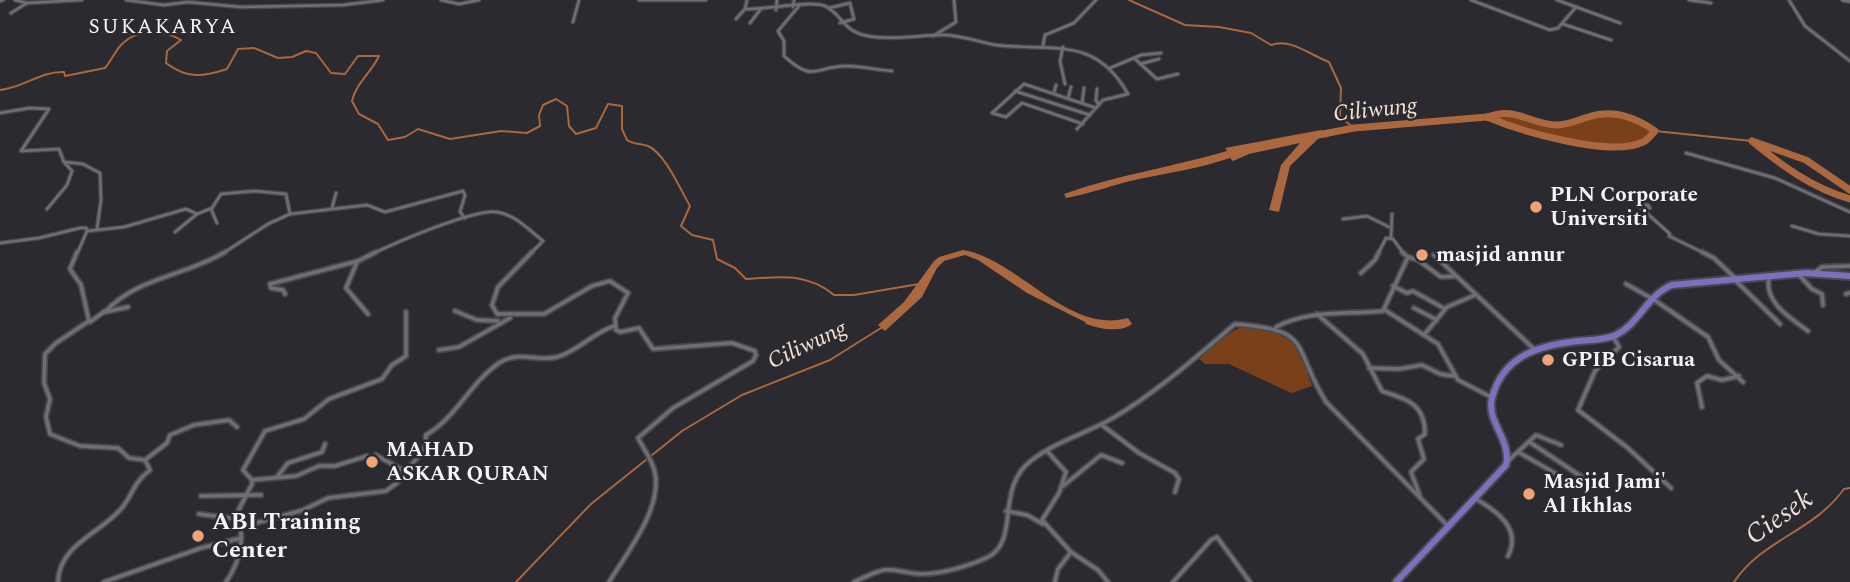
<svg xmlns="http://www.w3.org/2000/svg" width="1850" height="582" viewBox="0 0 1850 582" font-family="Spectral,serif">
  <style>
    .green { fill: #7a4019 }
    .water { fill: #ab673d }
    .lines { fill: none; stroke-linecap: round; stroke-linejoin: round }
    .stream { stroke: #ab673d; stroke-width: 2 }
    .river { stroke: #ab673d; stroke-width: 7 }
    .minor-far1-casing { stroke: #49484e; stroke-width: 5 }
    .minor-casing { stroke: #49484e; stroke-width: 7 }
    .tertiary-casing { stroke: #49484e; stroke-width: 6 }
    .trunk-casing { stroke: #49484e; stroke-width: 10 }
    .minor-far1 { stroke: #6e6e75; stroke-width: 2.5 }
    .minor { stroke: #6e6e75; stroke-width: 3.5 }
    .tertiary { stroke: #6e6e75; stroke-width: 3.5 }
    .trunk { stroke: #7c70bc; stroke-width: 6 }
    .poi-dot { fill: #efa377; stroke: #2a2a30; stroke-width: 2.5 }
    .labels { text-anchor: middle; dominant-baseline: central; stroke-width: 5; stroke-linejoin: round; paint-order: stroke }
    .far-quarter-label { font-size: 21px; letter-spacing: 2px; fill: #f5f4f8; stroke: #2a2a30 }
    .poi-label { font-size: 21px; font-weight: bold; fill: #f5f4f8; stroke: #2a2a30; text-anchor: start }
    .water-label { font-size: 23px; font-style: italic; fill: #f3dfd4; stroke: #2a2a30 }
    .near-poi-label { font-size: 24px; font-weight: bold; fill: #f5f4f8; stroke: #2a2a30; text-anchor: start }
    .near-water-label { font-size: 28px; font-style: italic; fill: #f3dfd4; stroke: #2a2a30 }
  </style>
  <rect width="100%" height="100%" fill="#2a2a30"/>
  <g class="green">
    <path d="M1502,112l27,4 24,9 62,-12 33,12 7,6c-3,3 -7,9 -11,11 -26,15 -131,-11 -157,-25z"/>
    <polygon points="1241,327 1279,330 1298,344 1312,386 1291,393 1229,364 1205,364 1198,358 1218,340"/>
  </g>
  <g class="water">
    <path d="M1321,130l8,7 -10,1 -29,28 -11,46 -10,-2 12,-45 19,-22 -51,11 -16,7 -3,-3c-30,10 -60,15 -91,21 -27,6 -46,14 -73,19l-2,-4c53,-19 108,-27 163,-43l-2,-3z"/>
    <path d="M963,250c55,9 105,85 165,68l4,6c-12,9 -32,5 -46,0l-1,-2 -58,-29 -49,-33 -13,-5 -21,6 -7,7 -15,29 -37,34 -7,-6 26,-23 30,-41 5,-4z"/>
  </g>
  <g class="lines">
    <g class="stream">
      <path d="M1129,0l56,25 34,2 32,6 20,12c20,-7 37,9 58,17l12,26 -1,29 14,11"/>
      <path d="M0,90c23,-2 41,-19 64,-18l1,4 40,-8c6,-7 10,-17 17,-24 15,-15 41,-15 59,-4l-14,11 -1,12c21,16 37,14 61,6l11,-20 16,-1 24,10 14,-1 14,-6 10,2 15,20 14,1 13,-18h21c-8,17 -23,27 -27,45l7,13 19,10 10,16 17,-3 13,-8 32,10 51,-8 26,2 13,-7 -1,-11 4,-10 13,-6 11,7 2,20 7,8 20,-6 12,-24 14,2v23l5,11c7,5 13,3 21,6 17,7 33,45 42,60l-9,20 11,9 21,5 4,19 18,9 11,11c33,-2 61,-7 88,16h20l65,-11"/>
      <polyline points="1655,131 1752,141"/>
      <polyline points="516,582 591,504 682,431 742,395 830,360 881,328"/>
      <path d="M1734,582c29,-43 79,-50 110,-93l6,-1"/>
    </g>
    <g class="river">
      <path d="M1499,114c21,-3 37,11 58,11 11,0 21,-5 31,-8 24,-8 47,0 67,14 -4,4 -7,9 -12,11 -33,16 -123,-11 -156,-25z"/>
      <polyline points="1318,135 1354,128 1487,117"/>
      <path d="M1752,141c30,25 60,47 98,58"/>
      <polyline points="1755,142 1806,160 1850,190"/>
    </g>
    <g class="minor-far1-casing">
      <g id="minor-far1">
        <polyline points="15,0 27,3 82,0"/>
        <polyline points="126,0 164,5 188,2 241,7 343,5 383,0"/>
        <polyline points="441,0 459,4 479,0"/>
        <polyline points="639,0 706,0"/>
        <path d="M747,0l-2,9c20,1 64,-9 80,-3 20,10 16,27 49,31 23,3 46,-2 69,-2 19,0 35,7 53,10 57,7 99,-10 132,49l-25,6 -26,29"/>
        <polyline points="1471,0 1550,30 1558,28 1576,7"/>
        <polyline points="1557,0 1620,23"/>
        <polyline points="1689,0 1711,3"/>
        <polyline points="1789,0 1805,26 1850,61"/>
        <polyline points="0,1 3,0"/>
        <path d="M799,6l-21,25 6,10v15c31,28 30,10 63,10 15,0 30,4 45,5"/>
        <polyline points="793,7 794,0"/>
        <polyline points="829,8 850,3 854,19 840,23"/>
        <polyline points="776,10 777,0"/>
        <polyline points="11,13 27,3"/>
        <polyline points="736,19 745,9"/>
        <polyline points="573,22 579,0"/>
        <polyline points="750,23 760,10"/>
        <polyline points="1563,24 1611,40"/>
        <polyline points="933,36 956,22 954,0"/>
        <polyline points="1043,45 1045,35 1074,23 1096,0"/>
        <polyline points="1063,47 1060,61 1065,84"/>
        <polyline points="1134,58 1157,79 1178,74"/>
        <polyline points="1140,64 1159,59"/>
        <polyline points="1110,68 1141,55 1161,53"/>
        <polyline points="1097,89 1096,100 1099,105"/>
        <polyline points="1015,91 1090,115"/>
        <polyline points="1054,93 1056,85"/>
        <polyline points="1068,98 1071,87"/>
        <polyline points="1082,103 1084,88"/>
        <polyline points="0,113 30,108 49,109 21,151 59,149 64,162 83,164 100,173 101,200 97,229"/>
        <polyline points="1083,124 1022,103 1006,117 992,113 1024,84 1096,108"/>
        <polyline points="1686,153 1775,178 1850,212"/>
        <polyline points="1641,207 1650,208 1648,205 1638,204 1639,206 1670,234 1669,236 1706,254"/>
        <polyline points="332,208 336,193"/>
        <polyline points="47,209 67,185 72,171 64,162"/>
        <polyline points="211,209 217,223"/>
        <polyline points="1343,219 1367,216 1389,227"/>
        <polyline points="1792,226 1819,234 1850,236"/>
        <polyline points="175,232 197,214"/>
        <polyline points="1391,238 1392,214"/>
        <polyline points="0,243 39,238 80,228 86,228 88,231 124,227 186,209 197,214 212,208 221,194 254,191 286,194 290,214 367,205 385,212 463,191 465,195 460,212 465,218"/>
        <polyline points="77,254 87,231"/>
        <polyline points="222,254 268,224 290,214"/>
        <path d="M372,254c23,-11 103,-46 125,-42 19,3 32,18 46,29l-13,13"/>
        <polyline points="1378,254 1386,238 1393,239 1404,254"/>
      </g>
    </g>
    <g class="minor-casing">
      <g id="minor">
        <path d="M532,252l-34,35 -6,18 5,9h47l48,-28 18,-5 18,12 -13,25 1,12 4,2 19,-4 14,21 79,-6 23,8 1,4 -3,6 -80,47 -35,30c5,10 15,23 17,35 7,36 -28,80 -46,109"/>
        <polyline points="1402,252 1408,257"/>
        <polyline points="1702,252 1714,258 1736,279"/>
        <polyline points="1434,255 1533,348"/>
        <polyline points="357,262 346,288 368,314"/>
        <polyline points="1361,273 1375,260 1379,252"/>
        <polyline points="1814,273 1822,267 1850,266"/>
        <polyline points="1799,275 1812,289 1822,294 1823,305"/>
        <path d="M1769,278c-5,25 23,41 39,53"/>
        <polyline points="1735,280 1780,324"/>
        <polyline points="1626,284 1651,298"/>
        <polyline points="1393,286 1407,293 1413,291 1445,309"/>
        <polyline points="285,294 283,290 271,288 270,284 358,261 376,252"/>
        <polyline points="1846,294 1850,293"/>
        <polyline points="1653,299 1708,337 1719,360 1743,382"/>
        <path d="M128,307l-23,5c32,-35 81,-36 120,-60"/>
        <polyline points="1414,308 1437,320"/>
        <polyline points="1385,310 1438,344 1458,380 1491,397"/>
        <polyline points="455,311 477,320 498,321"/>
        <path d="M1317,314l46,40 19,37c24,8 43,12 43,43l-7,5 6,20 -13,13 9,24"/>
        <polyline points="90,322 105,311"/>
        <path d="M1276,327c34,-18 70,-12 107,-16l25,-54 10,3 23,17 15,-1"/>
        <polyline points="1424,335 1447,307 1475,295"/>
        <polyline points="1613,336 1619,347 1595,371 1578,410 1628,448 1671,488"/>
        <polyline points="439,350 459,347 510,318"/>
        <polyline points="1369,368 1399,369 1422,365 1440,374 1454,376"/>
        <polyline points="1702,407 1697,383 1707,376 1722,380 1739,376"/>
        <polyline points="1102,425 1139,453 1175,473 1179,479 1175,492"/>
        <polyline points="1531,443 1591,483"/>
        <polyline points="1047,451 1066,472 1059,493 1042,520 1071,552 1098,570 1108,582"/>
        <polyline points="1520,453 1558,475"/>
        <polyline points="376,455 406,472"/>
        <polyline points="145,460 167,443 170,435 194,425 229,420 237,427"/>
        <polyline points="1508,461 1536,435 1561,445"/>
        <polyline points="277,477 288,463 322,452 325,444"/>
        <polyline points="252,480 296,476 319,466 335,466 367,456"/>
        <polyline points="1063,486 1101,455 1122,463"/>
        <polyline points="201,496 261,495"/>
        <path d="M1476,499c21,12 46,30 32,57"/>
        <polyline points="1006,511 1027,515 1043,524"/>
        <polyline points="199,514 237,519"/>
        <path d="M242,527l61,-17 25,-12 58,-7 11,-8 28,-35 1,-13c30,-17 44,-52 73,-72 19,-13 38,-1 58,-6 21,-6 36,-24 57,-31"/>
        <polyline points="1055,581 1058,569 1071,552"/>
        <path d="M58,582c1,-37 41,-48 63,-73 13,-15 10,-24 29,-39l-5,-10 -16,-2 -11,-10 -38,-2 -30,-12 -4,-17 4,-18 -6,-16 1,-29 11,-11 33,-22 -8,-36 -11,-16 7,-17"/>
        <polyline points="104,582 201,548 241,538"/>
        <path d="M226,582c15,-22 19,-43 11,-69l15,-29v-4l-9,-10 22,-39 39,-12 25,-20 53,-20 10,-14 14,-9v-44"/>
        <path d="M854,582c9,-4 20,-10 30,-12 11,-2 25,4 37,4 20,0 49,-8 67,-17 33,-17 6,-69 44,-97 23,-18 55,-27 81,-42 44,-26 83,-61 122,-94 79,6 56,21 91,78l122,124"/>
        <polyline points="1173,582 1211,540 1217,537 1250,582"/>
      </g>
    </g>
    <g class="tertiary-casing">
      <polyline id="tertiary" points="1843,0 1850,1"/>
    </g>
    <g class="trunk-casing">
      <path id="trunk" d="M1396,582l110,-117c6,-25 -20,-43 -14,-67 11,-43 48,-53 87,-57 13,-1 26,-1 37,-6 24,-12 31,-40 56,-50l134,-12 44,3"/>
    </g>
    <use href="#minor-far1" class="minor-far1"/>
    <use href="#minor" class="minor"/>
    <use href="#tertiary" class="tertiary"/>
    <use href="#trunk" class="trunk"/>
  </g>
  <g class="poi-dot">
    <circle cx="1536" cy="207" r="7"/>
    <circle cx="1422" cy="255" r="7"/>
    <circle cx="1548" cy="360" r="7"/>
    <circle cx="372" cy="462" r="7"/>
    <circle cx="1529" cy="494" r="7"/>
    <circle cx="198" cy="536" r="7"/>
  </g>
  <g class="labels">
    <g class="far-quarter-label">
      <text x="163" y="27">SUKAKARYA</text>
    </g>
    <g class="poi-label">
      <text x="1550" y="195">PLN Corporate<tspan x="1550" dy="24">Universiti</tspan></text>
      <text x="1436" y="255">masjid annur</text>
      <text x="1562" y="360">GPIB Cisarua</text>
      <text x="386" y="450">MAHAD<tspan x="386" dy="24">ASKAR QURAN</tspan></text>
      <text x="1543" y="482">Masjid Jami'<tspan x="1543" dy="24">Al Ikhlas</tspan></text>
    </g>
    <g class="water-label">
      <text transform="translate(1375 110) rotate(-6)">Ciliwung</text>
      <text transform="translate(807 345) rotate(-25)">Ciliwung</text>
    </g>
    <g class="near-poi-label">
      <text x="212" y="522">ABI Training<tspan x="212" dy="28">Center</tspan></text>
    </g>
    <g class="near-water-label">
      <text transform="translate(1779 517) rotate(-35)">Ciesek</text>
    </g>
  </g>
</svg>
